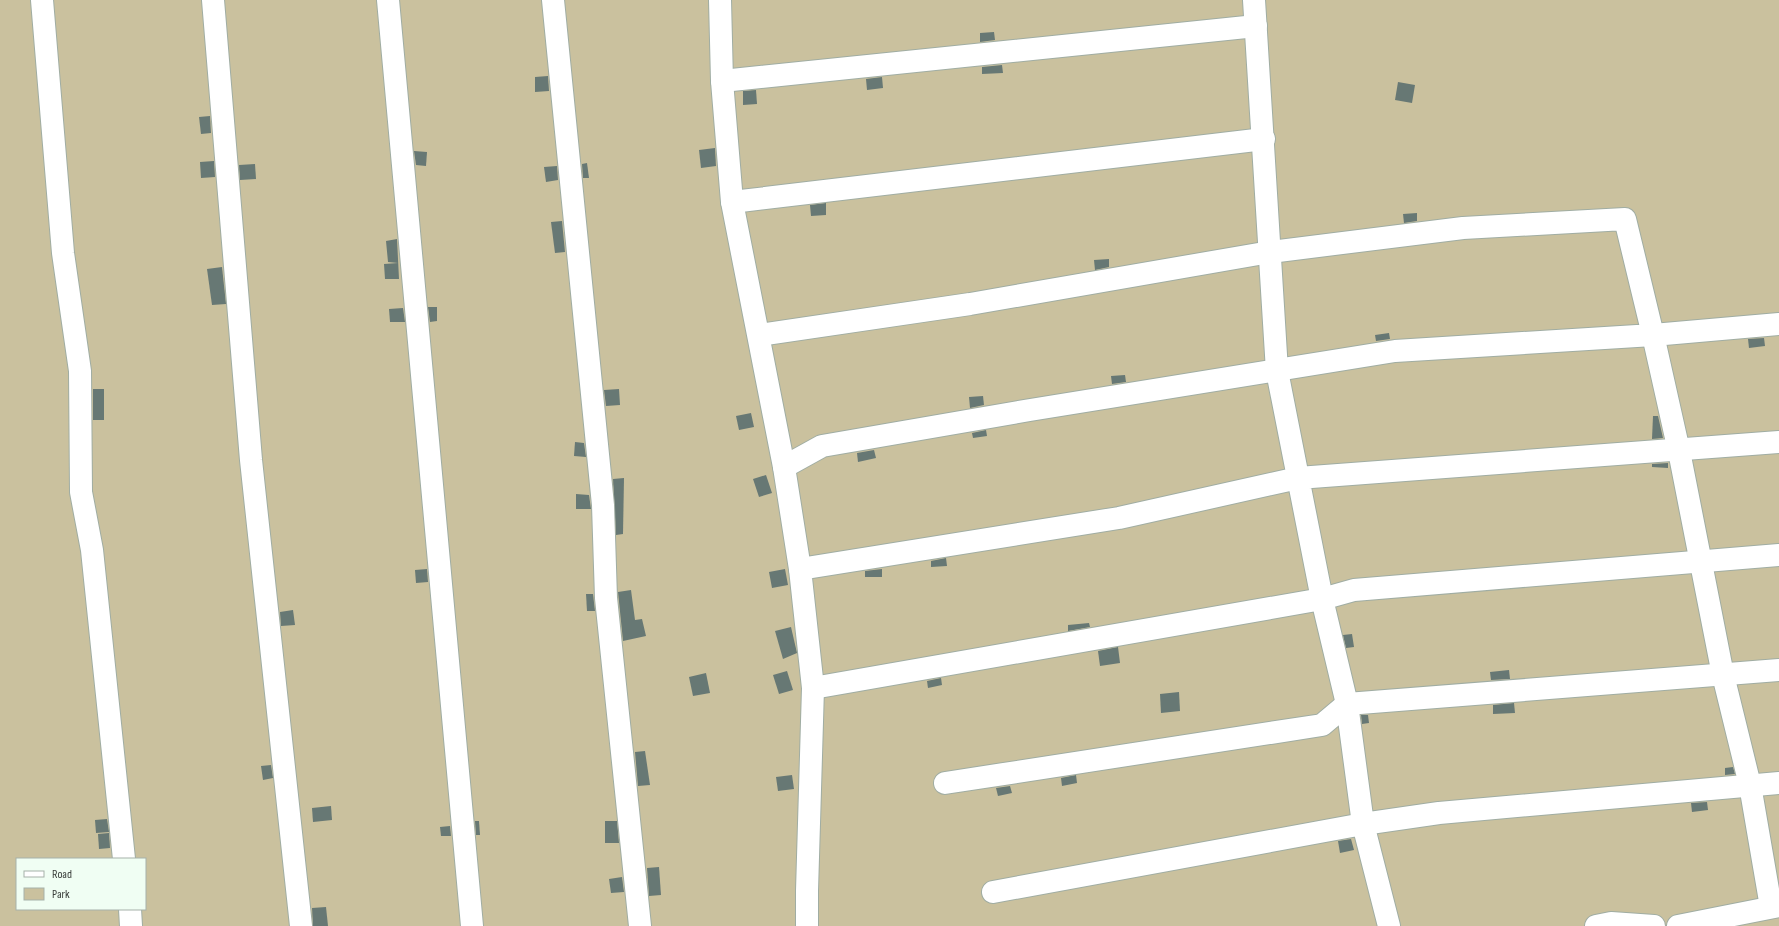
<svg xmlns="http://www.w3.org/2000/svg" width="1779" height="926" viewBox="0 0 1779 926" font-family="'Sofia Sans Condensed',sans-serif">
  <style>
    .green { fill: #cac19e; fill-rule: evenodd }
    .building { fill: #677874 }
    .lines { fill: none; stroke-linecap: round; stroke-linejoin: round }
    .minor-casing { stroke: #a0ada3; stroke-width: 24 }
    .minor { stroke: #fff; stroke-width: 22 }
  </style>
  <rect width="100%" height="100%" fill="#e3f0e5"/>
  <path class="green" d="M0,0h1779v926h-1779zM17,859h128v50h-128z"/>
  <g class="building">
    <polygon points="994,32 995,40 980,42 980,33"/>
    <polygon points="1002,65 1003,73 982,74 982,67"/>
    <polygon points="548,76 549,91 535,92 535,77"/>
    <polygon points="882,77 883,88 867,90 866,79"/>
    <polygon points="1398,82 1415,85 1412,103 1395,100"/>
    <polygon points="756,90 757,104 743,105 743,91"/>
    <polygon points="210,116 211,133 201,134 199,117"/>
    <polygon points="715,148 716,166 701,168 699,150"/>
    <polygon points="414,151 427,152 426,166 416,165"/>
    <polygon points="214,161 215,177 201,178 200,162"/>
    <polygon points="587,163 589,178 583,178 582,164"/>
    <polygon points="255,164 256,179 240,180 239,165"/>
    <polygon points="557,166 558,180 546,182 544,167"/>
    <polygon points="826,203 826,215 811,216 810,205"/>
    <polygon points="1417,213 1417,221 1404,223 1403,214"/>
    <polygon points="562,221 565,252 555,253 551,222"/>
    <polygon points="397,239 399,279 385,279 384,264 398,263 388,262 386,241"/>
    <polygon points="1109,259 1109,267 1095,270 1094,260"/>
    <polygon points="222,267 226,304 212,305 207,269"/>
    <polygon points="428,307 437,307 437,321 430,322"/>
    <polygon points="403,308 405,322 390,322 389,309"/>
    <polygon points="1389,333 1390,339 1376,341 1375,335"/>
    <polygon points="1764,338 1765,346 1749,348 1748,339"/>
    <polygon points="1125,375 1126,382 1112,384 1111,376"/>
    <rect x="93" y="389" width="11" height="31"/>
    <polygon points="619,389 620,405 606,406 604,390"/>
    <polygon points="983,396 984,405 970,408 969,397"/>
    <polygon points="751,413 754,427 739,430 736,416"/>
    <polygon points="1653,416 1658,416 1663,438 1652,439"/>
    <polygon points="986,430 987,436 973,438 972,433"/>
    <polygon points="575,442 584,443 586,457 574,456"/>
    <polygon points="874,450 876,458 858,462 857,453"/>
    <polygon points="1668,463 1668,468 1652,467 1652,464"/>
    <polygon points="766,475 772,493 759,497 753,479"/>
    <polygon points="624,478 623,534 616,535 613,479"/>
    <polygon points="576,494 589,495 591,509 576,509"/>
    <polygon points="946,558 947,566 931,567 931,561"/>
    <polygon points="427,569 428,582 416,583 415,570"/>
    <polygon points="785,569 788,585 772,588 769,572"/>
    <polygon points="882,569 882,577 865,577 865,571"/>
    <polygon points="631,590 635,620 642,619 646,636 623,641 618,592"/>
    <polygon points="586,594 593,594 595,611 587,611"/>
    <polygon points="293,610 295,625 281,626 280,612"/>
    <polygon points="1089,623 1090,627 1068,631 1068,625"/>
    <polygon points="791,627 797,653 783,659 775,631"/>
    <polygon points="1352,634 1354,647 1346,648 1343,635"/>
    <polygon points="1118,647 1120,663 1100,666 1098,651"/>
    <polygon points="1509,670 1510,679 1491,680 1490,672"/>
    <polygon points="787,671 793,690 779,694 773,675"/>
    <polygon points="706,673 710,693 693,696 689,677"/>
    <polygon points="941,678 942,685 928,688 927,681"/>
    <polygon points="1179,692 1180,711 1161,713 1160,694"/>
    <polygon points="1514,703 1515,713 1493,714 1493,705"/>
    <polygon points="1361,715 1368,715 1369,723 1362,724"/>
    <polygon points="645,751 650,785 638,786 635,752"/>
    <polygon points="271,765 273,778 263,780 261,766"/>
    <polygon points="1733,767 1735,774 1725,775 1725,768"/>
    <polygon points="792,775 794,789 778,791 776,777"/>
    <polygon points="1076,775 1077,783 1062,786 1061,778"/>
    <polygon points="1010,786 1012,793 998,796 996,788"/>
    <polygon points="1707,802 1708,810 1692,812 1691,803"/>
    <polygon points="331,806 332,820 313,822 312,808"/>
    <polygon points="107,819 109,832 96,833 95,820"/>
    <polygon points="475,821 479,821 480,835 476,835"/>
    <polygon points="605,821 617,821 619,843 605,843"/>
    <polygon points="450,826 451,836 441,836 440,827"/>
    <polygon points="109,833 110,848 99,849 98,834"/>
    <polygon points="1351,839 1354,850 1340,853 1338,841"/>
    <polygon points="659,867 661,895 649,896 647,868"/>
    <polygon points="622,877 624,892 611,893 609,879"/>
    <polygon points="326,907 328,926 313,926 312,908"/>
  </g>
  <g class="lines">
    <g class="minor-casing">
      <g id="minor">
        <polyline points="42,0 63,253 80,371 81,492 92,550 124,859"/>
        <polyline points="213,0 251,460 301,926"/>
        <polyline points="388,0 472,926"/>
        <polyline points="553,0 603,505 606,598 640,926"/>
        <polyline points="720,0 722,81 732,202 784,467"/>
        <polyline points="1254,0 1277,371 1322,599 813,688 800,569 1119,518 1298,478 1779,442"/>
        <polyline points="722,81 1256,26"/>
        <polyline points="732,202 1264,139"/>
        <polyline points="759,335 970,304 1270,252 1463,228 1625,219 1653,335 1395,351 1030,410 822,446 784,467 800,569"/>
        <polyline points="1779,555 1354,590 1322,599 1347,704 1363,824 1439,813 1779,783"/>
        <polyline points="945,783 1322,725 1347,704 1779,670"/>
        <polyline points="993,892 1363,824 1389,926"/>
        <polyline points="1771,907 1750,785 1723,675 1679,451 1653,335 1779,324"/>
        <polyline points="130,909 131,926"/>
        <polyline points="807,926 807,891 813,688"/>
        <polyline points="1596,926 1611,923 1654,926"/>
        <polyline points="1678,926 1779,906"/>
      </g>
    </g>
    <use href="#minor" class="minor"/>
  </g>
  <rect x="16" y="858" width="130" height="52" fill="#f0fef3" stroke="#a6b1a9"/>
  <rect x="24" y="871" width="20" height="6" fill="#ffffff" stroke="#a6b1a9"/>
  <text x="52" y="878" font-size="12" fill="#383d39">Road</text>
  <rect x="24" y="888" width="20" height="12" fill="#cac19e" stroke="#a6b1a9"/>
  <text x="52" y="898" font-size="12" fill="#383d39">Park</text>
</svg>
